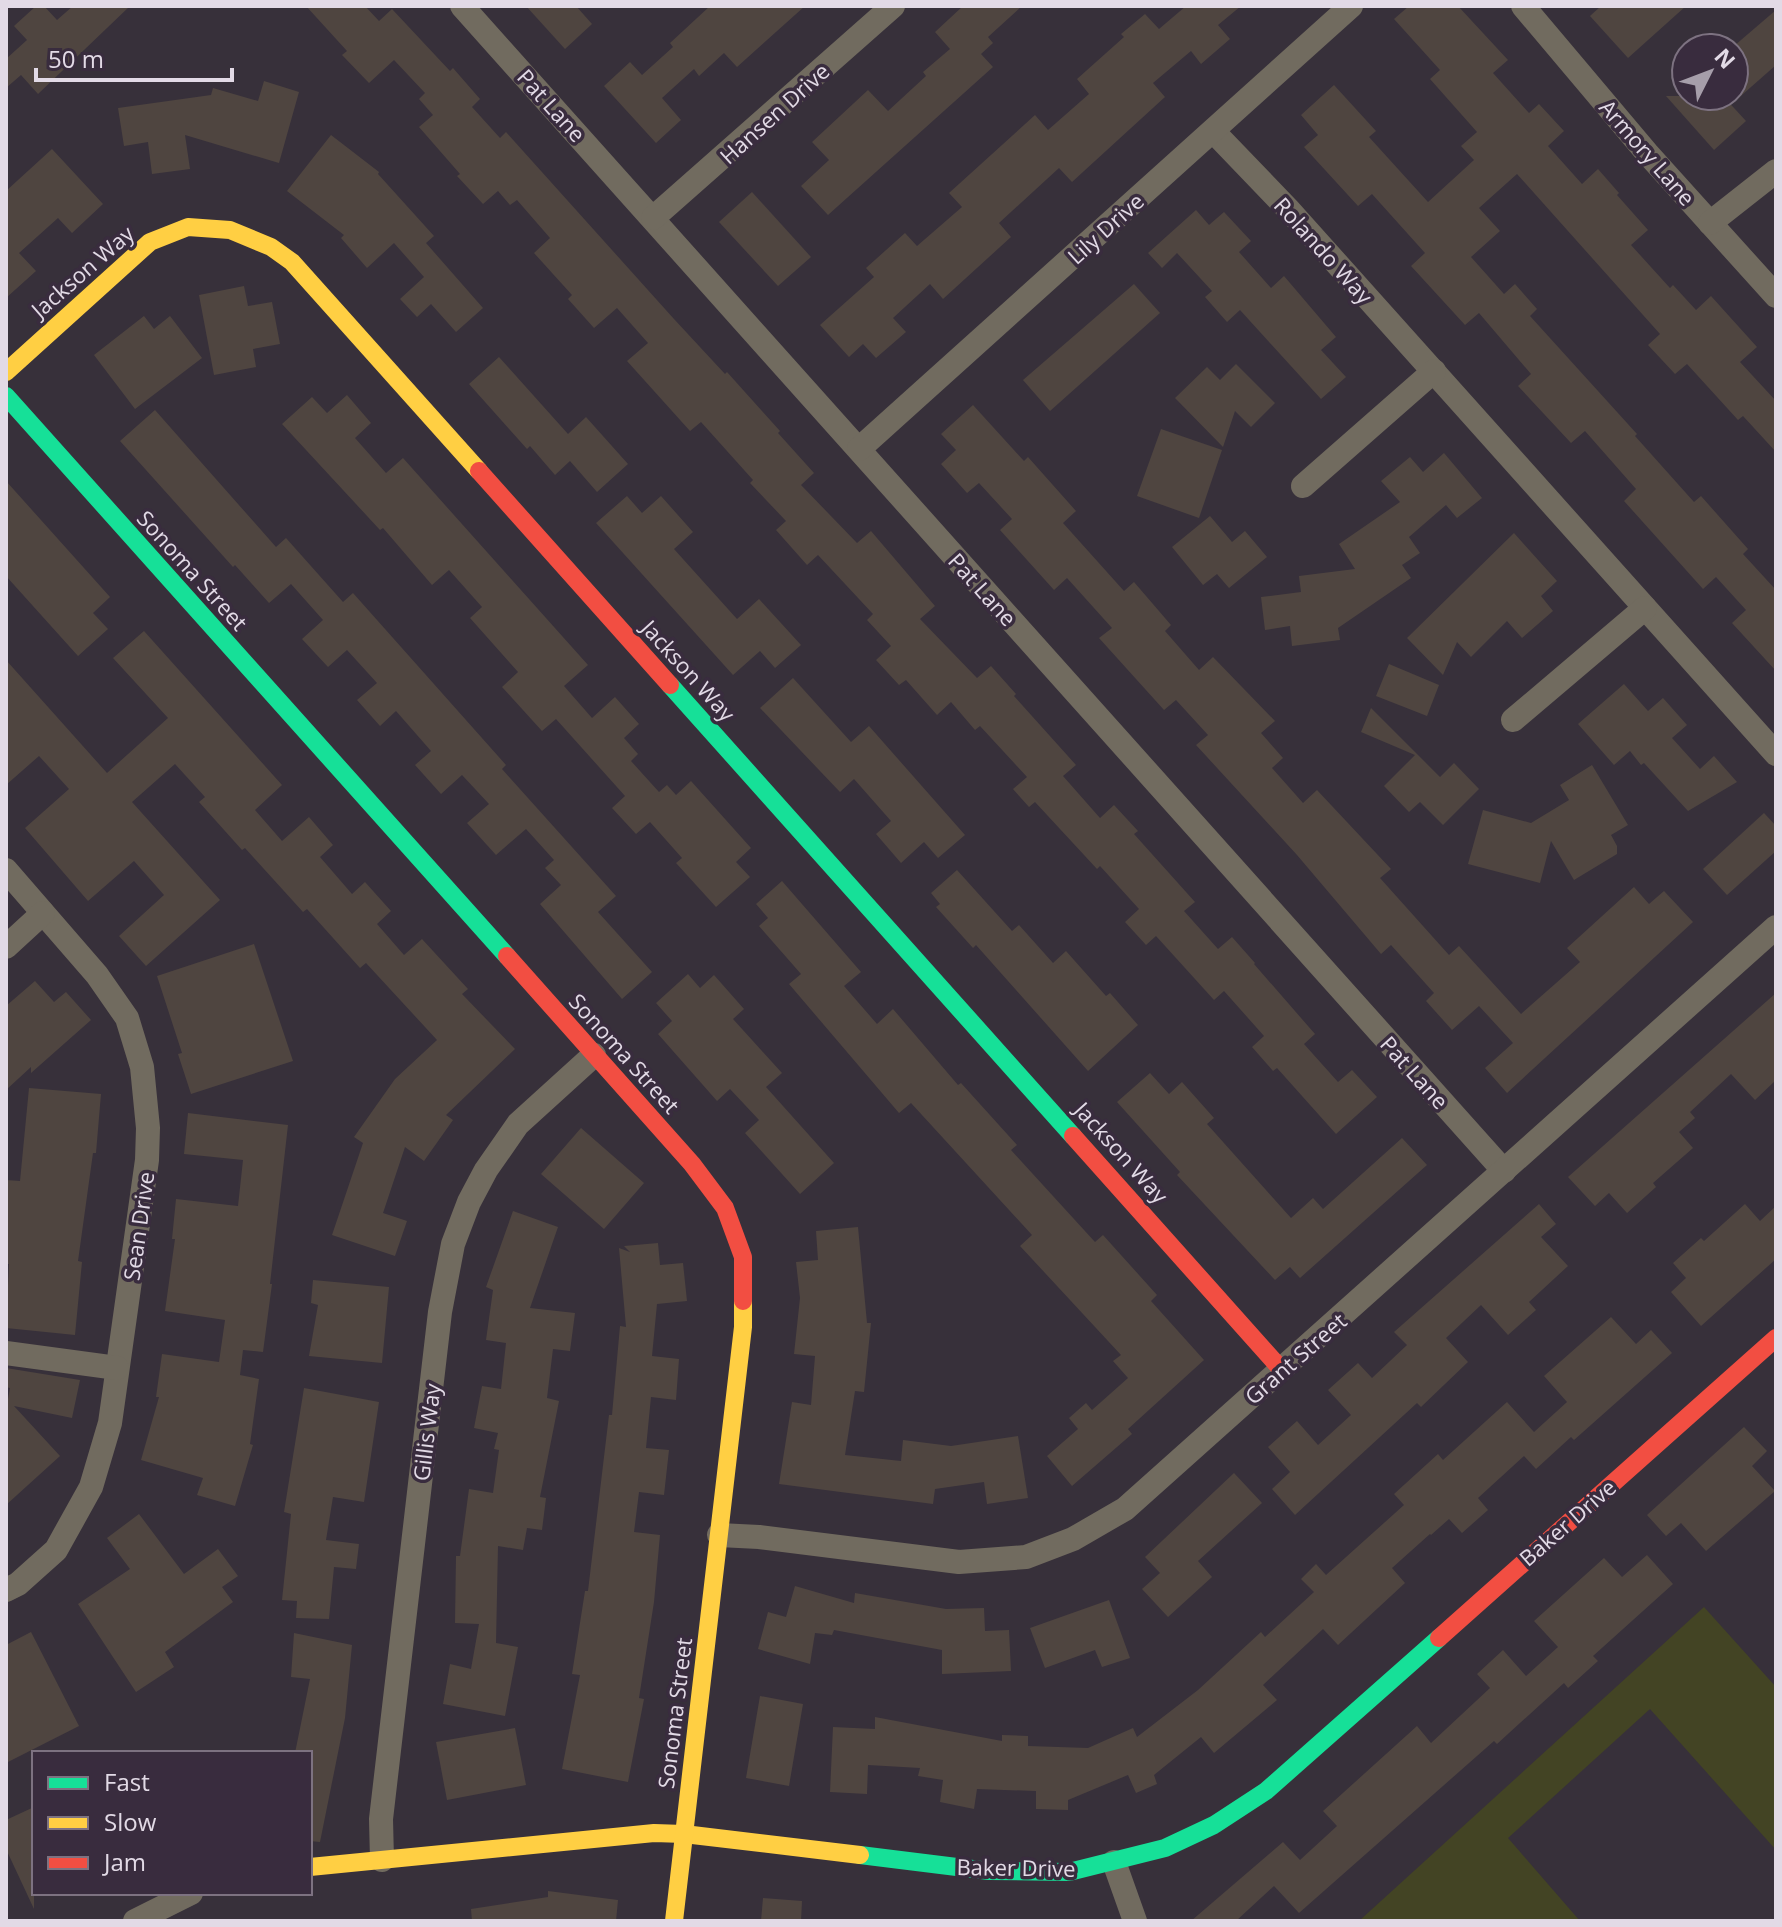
<svg xmlns="http://www.w3.org/2000/svg" width="1782" height="1927" viewBox="0 0 1782 1927" font-family="'Open Sans',sans-serif">
  <style>
    .green { fill: #434424 }
    .building { fill: #4f4540 }
    .lines { fill: none; stroke-linecap: round; stroke-linejoin: round }
    .street { stroke: #716b5f; stroke-width: 24 }
    .fast { stroke: #16e098; stroke-width: 18 }
    .slow { stroke: #ffcf43; stroke-width: 18 }
    .jam { stroke: #f24e42; stroke-width: 18 }
    .labels { text-anchor: middle; dominant-baseline: central; stroke-width: 7; stroke-linejoin: round; paint-order: stroke }
    .street-label { font-size: 22px; fill: #e2dae6; stroke: #392c3e }
  </style>
  <rect width="100%" height="100%" fill="#37303a"/>
  <polygon class="green" points="1704,1607 1776,1687 1776,1850 1650,1709 1508,1838 1580,1921 1359,1921"/>
  <g class="building">
    <polygon points="36,6 44,6 57,20 73,6 130,6 38,94 21,75 6,88 6,59 27,40 14,26"/>
    <polygon points="306,6 365,6 379,21 392,9 450,71 453,68 480,99 472,107 500,138 506,132 674,319 725,374 727,372 780,431 778,433 814,473 801,485 857,543 871,531 935,606 920,619 977,678 991,666 1016,694 1014,696 1076,765 1063,776 1100,818 1114,805 1138,831 1134,834 1195,902 1184,911 1218,949 1232,937 1255,963 1254,964 1315,1034 1304,1044 1338,1082 1352,1070 1377,1097 1336,1134 1277,1068 1273,1071 1252,1047 1264,1036 1224,991 1214,1000 1156,936 1146,945 1125,922 1139,909 1100,866 1097,869 1035,802 1029,807 1013,789 1027,777 980,726 975,730 951,702 937,715 906,680 899,685 876,660 891,646 867,620 873,614 818,555 807,565 776,530 786,521 750,483 753,480 701,422 690,431 627,361 648,343 617,308 594,328 568,299 572,295 534,253 550,238 517,200 510,205 498,191 483,204 457,176 460,174 419,127 433,115 419,99 425,93 394,60 369,83 342,55 347,51"/>
    <polygon points="526,6 576,6 592,24 565,49"/>
    <polygon points="710,6 805,6 737,67 724,53 699,76 694,69 662,98 681,120 656,143 604,86 630,62 642,75 673,47 670,43"/>
    <polygon points="963,6 1022,6 988,37 993,43 981,54 993,67 828,215 801,186 829,160 812,142 868,90 888,111 926,76 923,72 950,49 935,32"/>
    <polygon points="1186,6 1241,6 1218,25 1230,39 1201,64 1191,51 1153,83 1165,97 1072,182 1059,168 999,223 1011,237 943,299 930,284 893,318 906,332 876,358 863,344 849,357 820,325 874,277 866,268 905,233 917,246 962,207 949,193 1035,115 1048,130 1089,94 1077,79 1124,37 1121,34 1145,14 1159,29"/>
    <polygon points="1409,6 1458,6 1508,60 1493,73 1529,113 1539,104 1564,131 1548,146 1582,184 1598,169 1619,193 1617,195 1648,230 1631,245 1670,288 1673,285 1696,310 1711,296 1757,347 1740,362 1776,401 1776,452 1743,416 1738,420 1687,364 1675,374 1648,345 1660,334 1517,174 1479,208 1500,231 1471,257 1504,294 1515,284 1537,309 1530,316 1637,434 1635,436 1694,502 1701,496 1748,549 1743,554 1776,590 1776,671 1732,623 1746,610 1716,577 1703,589 1624,501 1636,489 1585,431 1571,443 1518,386 1531,374 1479,313 1465,325 1411,266 1425,253 1372,194 1358,206 1304,147 1318,135 1301,115 1334,85 1376,131 1369,137 1428,202 1474,160 1461,146 1477,132 1430,79 1440,70 1394,19"/>
    <polygon points="1601,6 1686,6 1628,58 1590,16"/>
    <polygon points="1776,10 1776,65 1734,102 1734,46"/>
    <polygon points="264,81 299,92 279,163 185,135 190,169 152,174 148,142 124,146 118,108 211,95 213,88 258,101"/>
    <polygon points="1666,96 1723,96 1746,121 1714,150"/>
    <polygon points="331,135 379,172 378,174 434,236 426,243 483,308 456,332 431,304 417,317 400,299 424,277 394,243 367,268 341,238 344,235 287,191"/>
    <polygon points="52,149 103,204 72,233 58,218 19,253 36,271 6,298 6,191"/>
    <polygon points="752,192 811,257 778,286 719,222"/>
    <polygon points="1196,210 1209,225 1224,212 1251,241 1239,252 1271,288 1284,276 1336,337 1321,350 1346,377 1321,399 1240,310 1227,322 1205,297 1212,291 1177,253 1162,268 1148,253"/>
    <polygon points="1134,284 1160,313 1050,411 1023,380"/>
    <polygon points="244,286 248,306 272,302 280,344 253,349 256,367 214,375 199,295"/>
    <polygon points="144,316 154,329 170,316 202,358 135,409 94,355"/>
    <polygon points="499,357 568,434 586,417 628,464 597,492 570,461 555,475 530,446 527,449 469,384"/>
    <polygon points="1236,364 1275,403 1251,427 1235,411 1223,447 1175,398 1207,367 1220,380"/>
    <polygon points="347,395 371,423 355,438 386,473 403,458 588,665 564,686 592,718 615,697 639,724 624,738 638,754 631,761 659,792 667,785 676,795 691,781 751,848 736,862 750,877 716,907 676,863 682,858 650,822 636,834 612,808 625,796 556,719 542,731 502,687 518,672 470,618 482,607 449,570 432,585 383,528 380,530 282,424 312,397 327,413"/>
    <polygon points="973,405 1024,461 1028,457 1076,511 1063,523 1124,591 1134,582 1171,625 1165,631 1199,670 1213,657 1275,721 1261,733 1283,758 1272,768 1303,803 1317,790 1391,869 1380,878 1449,955 1459,946 1521,1014 1580,962 1567,948 1634,887 1649,904 1664,891 1693,922 1507,1093 1485,1068 1513,1043 1479,1006 1452,1030 1426,1001 1434,993 1391,945 1381,954 1297,855 1196,745 1208,735 1176,700 1164,710 1099,638 1112,628 1067,578 1054,590 1000,530 1012,519 979,483 967,493 941,464 956,450 941,434"/>
    <polygon points="155,410 276,547 286,538 343,602 353,593 506,765 502,769 616,896 598,912 652,972 622,999 540,904 561,885 545,868 554,860 526,829 496,855 467,823 489,804 462,775 441,794 415,765 431,751 396,711 380,726 357,700 377,683 347,650 328,667 302,639 323,620 291,584 269,603 235,565 233,567 120,441"/>
    <polygon points="1161,429 1222,450 1199,518 1137,496"/>
    <polygon points="1444,453 1482,498 1457,518 1446,505 1409,537 1420,553 1402,565 1411,578 1338,628 1340,640 1292,646 1290,626 1265,630 1261,597 1301,592 1299,576 1355,569 1339,544 1400,502 1381,481 1410,457 1423,472"/>
    <polygon points="6,481 110,597 93,613 108,629 78,656 6,576"/>
    <polygon points="627,496 642,513 661,496 693,532 674,549 737,619 759,599 801,645 775,668 760,651 733,675 596,523"/>
    <polygon points="1210,516 1232,542 1245,531 1267,557 1229,588 1217,574 1203,585 1172,547"/>
    <polygon points="1514,533 1557,581 1541,596 1553,611 1522,638 1507,621 1471,657 1457,642 1443,675 1407,638"/>
    <polygon points="144,631 282,785 255,810 282,841 309,817 333,845 320,857 352,894 365,882 391,911 377,924 404,955 422,939 468,989 462,994 515,1049 446,1115 453,1120 424,1161 405,1147 383,1213 407,1221 395,1256 332,1235 363,1143 354,1137 395,1079 437,1040 366,963 360,968 307,909 303,912 245,848 242,850 199,802 205,797 175,764 132,802 220,900 146,966 119,936 164,895 134,861 88,901 25,828 69,789 39,756 6,785 6,660 107,773 168,718 113,658"/>
    <polygon points="1389,664 1439,685 1427,716 1376,696"/>
    <polygon points="793,678 851,742 869,726 965,835 938,858 924,842 901,863 876,834 891,821 854,779 840,792 760,708"/>
    <polygon points="1624,684 1648,711 1663,698 1687,725 1672,738 1700,769 1714,756 1737,782 1688,811 1644,763 1641,765 1630,751 1614,765 1578,724"/>
    <polygon points="1371,708 1440,777 1454,763 1479,789 1443,825 1420,802 1409,812 1384,786 1415,755 1361,732"/>
    <polygon points="1592,765 1628,825 1611,835 1617,846 1617,854 1574,880 1551,841 1540,883 1468,864 1483,810 1531,823 1569,800 1560,785"/>
    <polygon points="1764,813 1776,826 1776,851 1727,895 1703,869"/>
    <polygon points="957,870 1012,931 1019,925 1053,963 1066,951 1106,996 1110,993 1138,1025 1088,1071 976,945 973,948 936,907 940,904 931,893"/>
    <polygon points="782,881 861,972 844,986 877,1024 893,1009 958,1085 961,1083 1017,1145 1011,1150 1095,1242 1103,1235 1157,1295 1151,1301 1204,1360 1128,1429 1132,1434 1072,1486 1047,1456 1078,1429 1069,1418 1086,1403 1092,1410 1128,1378 1113,1361 1121,1355 1020,1246 1032,1235 911,1103 899,1113 789,984 801,974 759,926 768,918 756,904"/>
    <polygon points="254,944 293,1061 191,1094 178,1054 182,1053 157,976"/>
    <polygon points="688,974 700,988 714,975 744,1009 733,1019 782,1073 766,1087 834,1163 800,1194 745,1133 759,1120 730,1089 717,1101 658,1034 672,1021 656,1003"/>
    <polygon points="35,981 54,1002 66,992 91,1020 31,1073 31,1067 6,1090 6,1006"/>
    <polygon points="1776,993 1776,1080 1755,1100 1731,1074 1690,1112 1695,1118 1679,1132 1693,1148 1653,1183 1656,1187 1627,1213 1609,1193 1595,1206 1568,1177"/>
    <polygon points="1150,1073 1169,1094 1182,1082 1214,1118 1207,1124 1291,1218 1313,1198 1323,1209 1402,1138 1427,1165 1300,1278 1290,1267 1275,1280 1177,1175 1180,1172 1117,1102"/>
    <polygon points="29,1088 101,1094 96,1153 93,1153 78,1261 82,1262 75,1335 6,1328 9,1264 6,1264 6,1180 20,1181"/>
    <polygon points="188,1113 288,1125 270,1284 272,1284 263,1352 243,1350 240,1375 259,1379 250,1444 253,1445 235,1506 197,1495 203,1478 141,1460 159,1397 156,1397 162,1354 219,1362 225,1320 165,1311 175,1239 172,1239 176,1199 238,1206 243,1160 184,1154"/>
    <polygon points="581,1128 644,1183 604,1229 541,1174"/>
    <polygon points="1539,1204 1556,1224 1541,1237 1568,1266 1529,1302 1536,1310 1508,1335 1481,1305 1446,1338 1468,1362 1421,1407 1417,1403 1295,1515 1272,1489 1290,1472 1268,1447 1297,1421 1318,1445 1351,1415 1328,1390 1358,1363 1372,1378 1407,1345 1394,1332"/>
    <polygon points="1745,1204 1760,1221 1776,1206 1776,1259 1701,1326 1671,1292 1686,1278 1673,1263 1701,1238 1704,1241"/>
    <polygon points="513,1211 558,1227 530,1308 575,1313 570,1351 553,1349 547,1398 559,1401 540,1497 546,1498 542,1530 527,1528 523,1550 498,1546 496,1643 518,1647 505,1716 443,1704 450,1664 471,1669 479,1624 455,1623 456,1556 460,1556 469,1489 493,1493 499,1450 494,1449 498,1433 474,1428 482,1386 501,1389 506,1343 486,1340 493,1290 486,1287"/>
    <polygon points="858,1227 867,1323 871,1323 864,1392 855,1391 845,1455 901,1461 903,1440 951,1446 1018,1436 1028,1498 987,1504 984,1482 935,1489 933,1504 779,1484 792,1402 811,1405 815,1356 794,1354 800,1298 796,1262 818,1260 816,1231"/>
    <polygon points="658,1243 660,1265 683,1263 687,1301 657,1304 652,1356 679,1359 676,1400 651,1397 646,1448 669,1450 664,1495 639,1492 634,1532 660,1535 654,1602 639,1698 644,1699 628,1782 562,1769 580,1675 572,1674 585,1591 588,1591 609,1415 612,1415 620,1326 626,1327 619,1248 630,1252 624,1246"/>
    <polygon points="313,1280 389,1287 382,1363 309,1356 318,1305 311,1303"/>
    <polygon points="1611,1317 1636,1344 1651,1330 1672,1353 1574,1440 1571,1437 1536,1469 1524,1456 1478,1498 1488,1510 1462,1533 1449,1519 1431,1535 1430,1534 1392,1568 1405,1583 1338,1645 1323,1629 1263,1685 1277,1700 1214,1753 1201,1737 1154,1775 1157,1784 1136,1793 1128,1775 1068,1800 1068,1810 1036,1809 1036,1791 977,1789 974,1809 940,1802 943,1780 918,1776 920,1768 868,1765 867,1794 830,1792 833,1727 875,1729 875,1717 1002,1741 1002,1735 1028,1736 1028,1746 1088,1748 1133,1728 1137,1737 1198,1690 1261,1632 1265,1637 1314,1592 1301,1579 1316,1564 1326,1575 1404,1505 1394,1494 1438,1454 1443,1460 1507,1402 1534,1432 1567,1402 1544,1376"/>
    <polygon points="6,1368 80,1380 72,1418 14,1406 60,1456 6,1505 6,1398 8,1399 10,1388 6,1387"/>
    <polygon points="304,1388 379,1402 364,1502 333,1497 326,1540 359,1544 356,1569 334,1567 329,1619 296,1618 297,1601 282,1600 291,1514 284,1512"/>
    <polygon points="1744,1427 1767,1451 1752,1466 1775,1491 1706,1551 1681,1523 1666,1536 1647,1515"/>
    <polygon points="1234,1473 1262,1503 1198,1561 1212,1577 1168,1617 1142,1589 1160,1573 1145,1557"/>
    <polygon points="139,1514 184,1574 218,1549 238,1576 222,1587 233,1602 165,1652 174,1667 136,1692 78,1604 130,1569 107,1538"/>
    <polygon points="1647,1555 1673,1584 1593,1656 1598,1661 1568,1688 1564,1683 1497,1744 1494,1741 1299,1913 1274,1886 1236,1921 1191,1921 1283,1842 1300,1860 1337,1826 1323,1811 1375,1764 1417,1726 1431,1743 1490,1688 1477,1674 1503,1650 1526,1676 1558,1647 1534,1621 1604,1558 1622,1577"/>
    <polygon points="795,1586 854,1603 855,1593 946,1609 984,1608 985,1631 1009,1630 1011,1671 942,1674 942,1650 834,1630 832,1635 815,1633 810,1664 758,1649 768,1612 786,1617"/>
    <polygon points="1109,1600 1130,1658 1102,1667 1095,1650 1045,1668 1030,1628"/>
    <polygon points="31,1632 79,1726 6,1763 6,1645"/>
    <polygon points="294,1633 352,1645 345,1718 320,1842 310,1841 310,1753 295,1753 310,1679 291,1677"/>
    <polygon points="760,1696 803,1704 789,1786 746,1778"/>
    <polygon points="515,1728 526,1785 447,1800 436,1742"/>
    <polygon points="34,1807 34,1909 6,1849 6,1820"/>
    <polygon points="548,1891 618,1900 616,1921 472,1921 471,1909 548,1897"/>
    <polygon points="763,1898 802,1901 801,1921 761,1921"/>
  </g>
  <g class="lines">
    <g class="street">
      <polyline points="462,6 1504,1171"/>
      <polyline points="1523,6 1647,153 1776,296"/>
      <polyline points="1213,131 1288,209 1776,754"/>
      <polyline points="653,218 893,6"/>
      <polyline points="1710,223 1776,171"/>
      <polyline points="859,449 1351,6"/>
      <polyline points="1303,486 1434,371"/>
      <polyline points="1513,720 1645,608"/>
      <polyline points="6,870 97,975 127,1018 142,1067 148,1128 147,1160 110,1423 91,1487 56,1550 18,1584 6,1590"/>
      <polyline points="6,947 43,913"/>
      <polyline points="6,1353 117,1368"/>
      <polyline points="719,1535 759,1537 959,1562 1026,1557 1073,1539 1125,1509 1776,927"/>
      <polyline points="382,1860 381,1819 440,1312 453,1244 469,1202 486,1170 518,1124 594,1055"/>
      <polyline points="1114,1862 1135,1921"/>
      <polyline points="135,1921 191,1893"/>
    </g>
    <g class="fast">
      <polyline points="6,396 507,956"/>
      <polyline points="670,685 1073,1136"/>
      <polyline points="860,1855 989,1871 1069,1872 1165,1848 1214,1825 1266,1791 1439,1638"/>
    </g>
    <g class="slow">
      <polyline points="6,372 150,242 188,227 230,230 271,247 292,262 479,471"/>
      <polyline points="310,1867 654,1833 684,1834 860,1855"/>
      <polyline points="674,1921 743,1327 743,1301"/>
    </g>
    <g class="jam">
      <polyline points="479,471 670,685"/>
      <polyline points="507,956 692,1164 725,1208 743,1257 743,1301"/>
      <polyline points="1073,1136 1281,1369"/>
      <polyline points="1439,1638 1776,1338"/>
    </g>
  </g>
  <g class="labels">
    <g class="street-label">
      <text transform="translate(552 105) rotate(48)">Pat Lane</text>
      <text transform="translate(774 113) rotate(-42)">Hansen Drive</text>
      <text transform="translate(1648 152) rotate(49)">Armory Lane</text>
      <text transform="translate(1105 228) rotate(-42)">Lily Drive</text>
      <text transform="translate(1324 250) rotate(48)">Rolando Way</text>
      <text transform="translate(82 271) rotate(-41)">Jackson Way</text>
      <text transform="translate(193 570) rotate(48)">Sonoma Street</text>
      <text transform="translate(983 589) rotate(48)">Pat Lane</text>
      <text transform="translate(689 670) rotate(48)">Jackson Way</text>
      <text transform="translate(625 1053) rotate(48)">Sonoma Street</text>
      <text transform="translate(1415 1072) rotate(48)">Pat Lane</text>
      <text transform="translate(1122 1152) rotate(48)">Jackson Way</text>
      <text transform="translate(138 1226) rotate(-82)">Sean Drive</text>
      <text transform="translate(1295 1358) rotate(-41)">Grant Street</text>
      <text transform="translate(426 1432) rotate(-83)">Gillis Way</text>
      <text transform="translate(1567 1522) rotate(-41)">Baker Drive</text>
      <text transform="translate(674 1713) rotate(-83)">Sonoma Street</text>
      <text transform="translate(1016 1867) rotate(1)">Baker Drive</text>
    </g>
  </g>
  <rect width="1782" height="1927" fill="none" stroke="#e2dae6" stroke-width="16"/>
  <rect x="32" y="1751" width="280" height="144" fill="#392c3e" stroke="#7d7281" stroke-width="2"/>
  <rect x="48" y="1777" width="40" height="12" fill="#16e098" stroke="#7d7281" stroke-width="2"/>
  <text x="104" y="1791" font-size="24" fill="#e2dae6">Fast</text>
  <rect x="48" y="1817" width="40" height="12" fill="#ffcf43" stroke="#7d7281" stroke-width="2"/>
  <text x="104" y="1831" font-size="24" fill="#e2dae6">Slow</text>
  <rect x="48" y="1857" width="40" height="12" fill="#f24e42" stroke="#7d7281" stroke-width="2"/>
  <text x="104" y="1871" font-size="24" fill="#e2dae6">Jam</text>
  <g transform="translate(1710 72) rotate(48)"><circle r="38" fill="#392c3e" stroke="#7d7281" stroke-width="2"/>
  <path d="M0-6L14 30L0 20L-14 30Z" fill="#a69eaa"/>
  <text y="-12" font-size="22" font-weight="bold" text-anchor="middle" fill="#e2dae6">N</text>
  </g>
  <path d="M36 68v12h196v-12" fill="none" stroke="#e2dae6" stroke-width="4"/>
  <text x="48" y="68" font-size="24" fill="#e2dae6" stroke="#392c3e" stroke-width="6" paint-order="stroke">50 m</text>
</svg>
